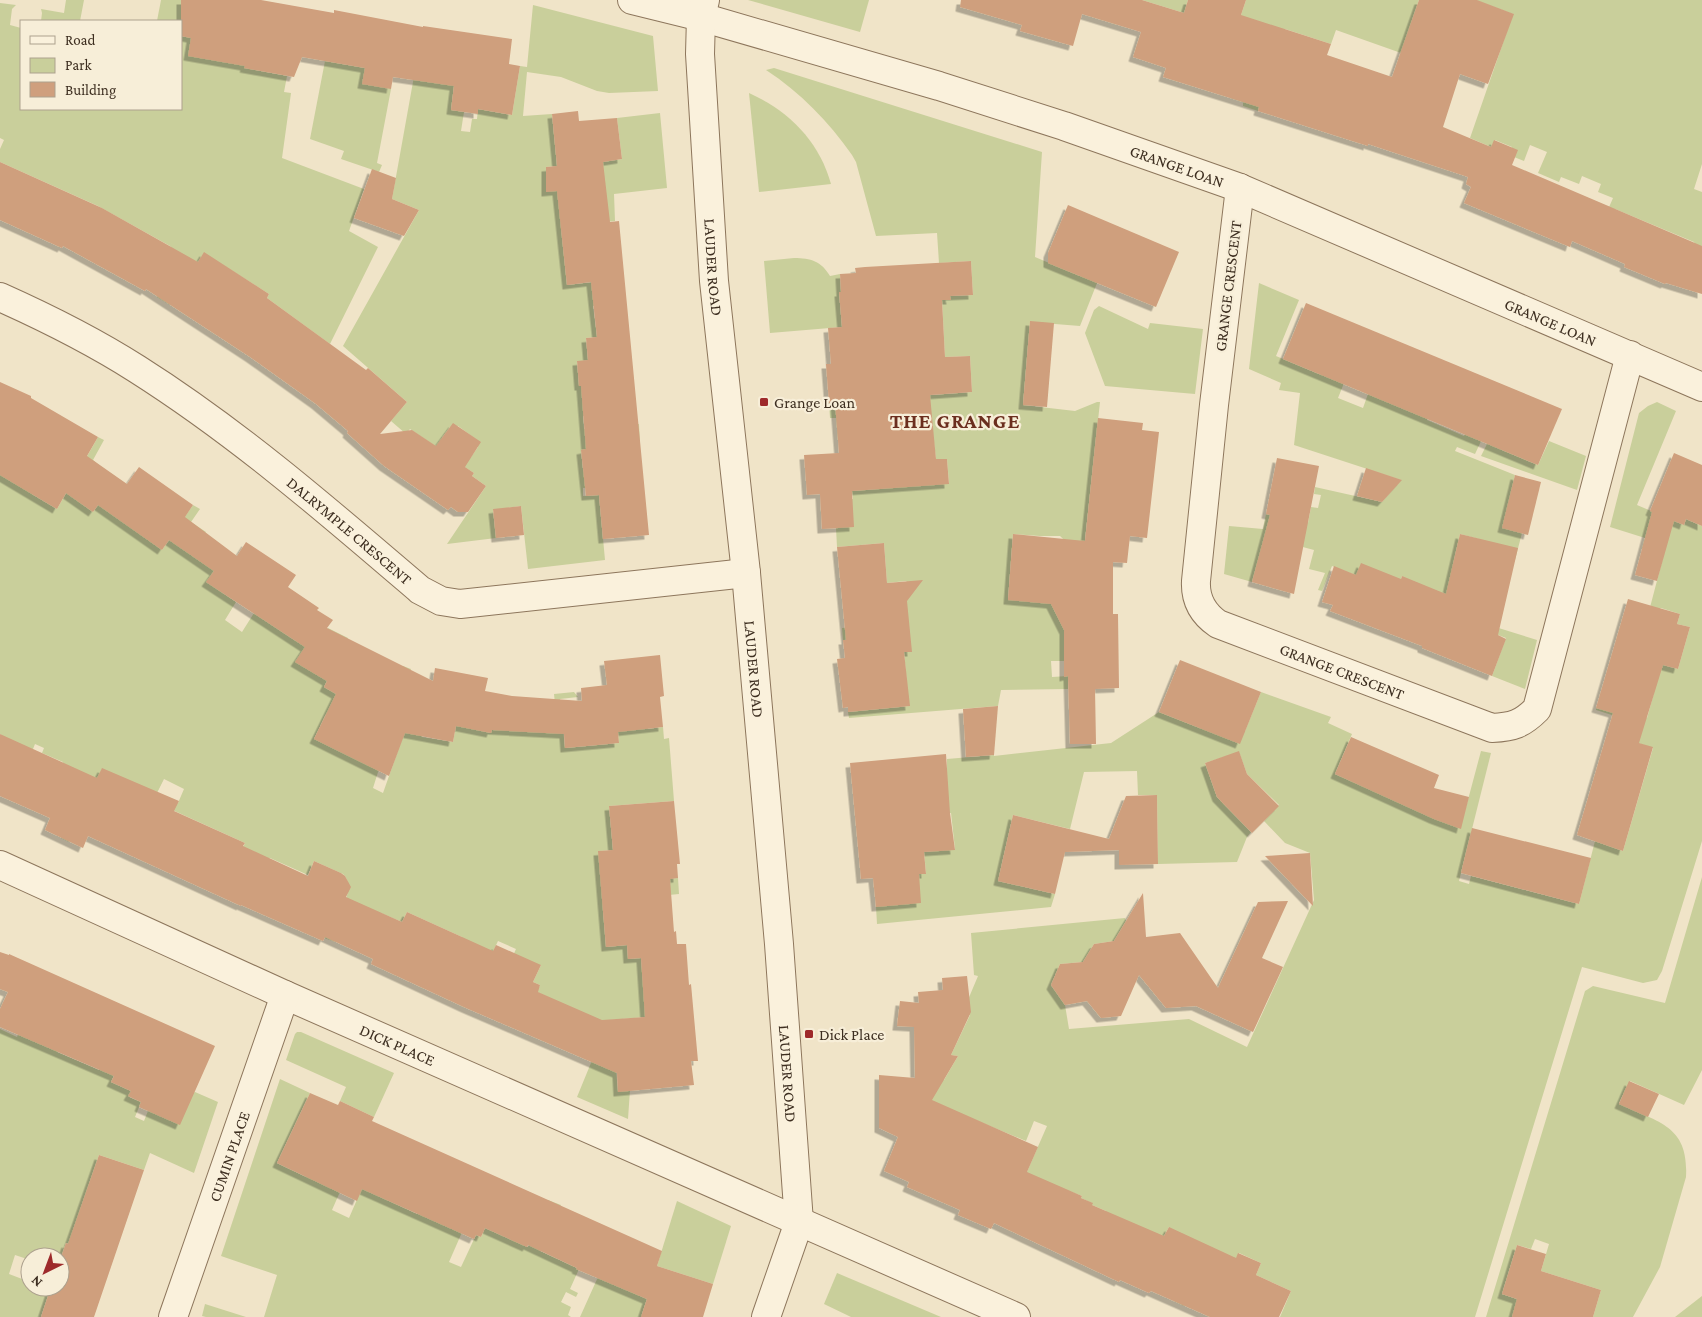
<svg xmlns="http://www.w3.org/2000/svg" width="1702" height="1317" viewBox="0 0 1702 1317" font-family="'Crimson Pro',serif">
  <style>
    .green { fill: #c9cf9b }
    .building { fill: #cf9f7d; filter: url(#shadow) }
    .lines { fill: none; stroke-linecap: round; stroke-linejoin: round }
    .minor-casing { stroke: #8d765c; stroke-width: 30 }
    .minor { stroke: #faf1dc; stroke-width: 28 }
    .poi-dot { fill: #9e2a2b; stroke: #f7eed8; stroke-width: 2 }
    .labels { text-anchor: middle; dominant-baseline: central; stroke-width: 4.5; stroke-linejoin: round; paint-order: stroke }
    .street-label { font-size: 16px; fill: #3d2e20; stroke: #f7eed8 }
    .poi-label { font-size: 16px; fill: #3d2e20; stroke: #f7eed8; text-anchor: start }
    .district-label { font-size: 21px; font-weight: bold; letter-spacing: 1px; fill: #6b2e1e; stroke: #f7eed8 }
  </style>
  <defs>
    <filter id="shadow"><feDropShadow dx="-4.5" dy="4.5" stdDeviation="0" flood-color="#0004"/></filter>
  </defs>
  <rect width="100%" height="100%" fill="#f0e4c8"/>
  <g class="green">
    <polygon points="66,0 84,0 80,21 41,21 42,13 41,9 64,13"/>
    <polygon points="161,0 186,0 181,21 157,21"/>
    <polygon points="748,0 869,0 860,32"/>
    <polygon points="1142,0 1188,0 1184,13"/>
    <polygon points="1246,0 1419,0 1401,53 1336,30 1331,44 1285,29 1258,111 1243,106 1243,102 1230,98 1250,35 1236,30"/>
    <polygon points="1475,0 1702,0 1702,164 1694,189 1702,192 1702,266 1694,242 1615,209 1603,221 1613,198 1598,192 1601,184 1582,176 1579,184 1561,177 1559,182 1538,173 1547,152 1530,145 1524,161 1509,155 1512,147 1495,140 1491,147 1470,138 1513,14"/>
    <polygon points="0,3 16,5 12,9 10,25 21,28 21,109 181,109 181,36 248,48 245,68 287,76 284,92 291,93 282,158 364,189 349,231 378,247 330,344 267,298 269,294 204,253 170,305 157,297 177,255 170,246 98,206 0,162 0,149 4,140 0,138"/>
    <polygon points="533,5 653,36 658,91 609,93 597,91 561,77 527,72 523,116 552,114 557,166 546,167 546,192 603,162 622,159 617,118 660,113 667,188 614,194 615,221 561,227 567,285 621,279 624,302 593,306 597,337 586,338 588,360 577,362 579,385 590,385 612,414 583,416 584,429 639,424 640,444 581,450 583,470 592,487 583,488 583,496 599,495 605,560 528,569 521,506 493,510 496,538 447,544 486,486 472,476 474,473 460,464 471,457 478,447 477,440 458,426 450,427 442,438 444,446 441,450 410,429 406,434 391,421 407,402 343,346 419,210 392,199 418,54 454,86 451,110 464,112 461,131 470,132 472,119 477,119 478,109 512,115 520,66 527,67"/>
    <polygon points="325,61 365,68 391,89 377,163 382,165 379,172 341,159 344,151 310,139"/>
    <path d="M774,68l268,84 -7,105 45,19 19,2 -19,48 -50,-4 -7,83 52,6 22,-9h3l-17,156 -23,-22h-20l-27,-2 -5,66 66,-24 39,4v10h-48l-11,11v9l5,9h5l4,42h-17l1,16 16,-1v13l-67,1 -3,16 -149,12 -1,-6 61,-6 -5,-54 -31,-15 -30,3 -1,-12 48,-4 22,-37 -6,-6 -19,2 -3,-40 -47,4 -1,-19 9,-28 8,-1 -1,-8 97,-8 -2,-24h-11l-3,-25 -95,7 -2,-23h-6l-1,-15 143,-11 -2,-36 -25,1 -3,-57h8v-4l23,-1 -2,-34 -32,2 -2,-30 -61,3 -20,-74 -4,-7c-24,-34 -51,-62 -86,-85z"/>
    <path d="M749,93c40,18 70,48 82,91l-72,8z"/>
    <path d="M794,258c17,0 27,3 36,18l10,-2 1,18h-2l3,35 -72,6 -6,-72z"/>
    <polygon points="1259,283 1299,300 1276,356 1319,374 1346,378 1338,398 1363,408 1368,394 1437,396 1427,420 1464,436 1467,431 1483,437 1475,454 1457,447 1455,451 1515,475 1509,502 1522,533 1515,560 1477,550 1479,539 1460,534 1453,565 1472,570 1447,612 1537,640 1525,689 1492,676 1506,638 1436,611 1402,576 1396,591 1332,566 1322,591 1318,590 1325,573 1309,569 1314,550 1265,537 1252,582 1224,574 1229,526 1263,529 1266,514 1308,523 1311,507 1318,508 1321,495 1314,494 1315,487 1382,502 1401,480 1294,445 1300,393 1279,390 1281,383 1249,369"/>
    <polygon points="1099,306 1148,329 1150,323 1203,329 1195,394 1105,386 1085,333 1094,310"/>
    <polygon points="1657,402 1676,411 1637,505 1684,525 1686,519 1702,526 1702,841 1662,971 1657,980 1643,983 1582,967 1475,1317 1280,1317 1291,1291 1256,1275 1261,1263 1239,1253 1233,1265 1196,1280 1184,1306 1174,1301 1169,1227 1164,1236 1083,1261 1106,1211 1092,1205 1092,1203 1081,1198 1082,1196 1026,1174 1047,1126 1034,1121 1026,1141 973,1119 934,1124 923,1079 944,1080 958,1056 951,1055 970,1015 962,1014 978,976 974,975 971,933 1125,918 1126,921 1114,941 1094,944 1083,962 1060,964 1051,985 1065,1005 1069,1029 1189,1019 1247,1047 1314,900 1310,853 1285,843 1264,821 1279,805 1247,774 1239,752 1205,763 1217,797 1251,832 1247,837 1237,862 1158,864 1157,795 1138,795 1137,771 1084,772 1070,829 1013,815 998,881 1055,894 1051,907 877,924 876,907 919,874 926,873 924,852 955,849 951,813 921,816 917,775 947,772 947,759 994,755 994,756 1111,743 1159,712 1200,728 1245,731 1261,692 1331,717 1328,723 1352,734 1335,774 1436,818 1461,826 1481,751 1491,753 1459,881 1469,884 1471,876 1579,904 1595,841 1623,851 1653,748 1638,743 1643,725 1596,710 1596,708 1633,714 1647,718 1654,693 1613,651 1678,669 1690,627 1677,624 1680,614 1661,608 1648,615 1664,554 1642,548 1645,538 1610,527 1639,413 1648,406"/>
    <path d="M98,437l6,3 -11,20 6,5 -21,36 15,11 7,-10 62,48 31,-45 7,4 -9,13 15,10 -16,22 36,-2 -19,30 29,20 -11,18 17,12 12,-19 42,28h13l-7,25 26,-38 20,10 -24,49 16,9 -15,20 -11,23 65,-24 24,-49 8,3 -20,52 -12,48 -6,19 10,5 23,-65 17,4 -1,5 31,5 4,-22 21,10 13,3 8,-38 56,9 -1,-10 20,-2 4,5 -18,2 5,49 54,-5 -2,-19 30,-3 1,8 15,-2 1,12 5,-1 5,63 -65,5 4,44 -14,1 62,28 17,-1 1,16 -40,4 -36,11 3,38 21,-2 1,14 13,-1 5,59 -36,3 -2,5 -71,-33 3,-7 -7,-3 8,-17 -34,4 9,-20 -18,-8 -21,44 -15,-48 -55,-25 -5,10 -21,-9 -17,37 -16,-34 -12,26 -12,-4c10,-15 35,-49 19,-64l-29,-13 -6,14 -38,-17 -35,6 10,-21 -77,-35 10,-5 6,-14 -20,-10 -7,14 -55,-24 -33,73 -8,-4 25,-56 -27,-11 4,-9 -21,-9 2,-5 -9,-4 -2,5 -9,3 -24,-18v-274l44,15 -12,19 25,15z"/>
    <polygon points="1489,440 1502,450 1538,465 1549,441 1586,456 1577,490 1481,456"/>
    <path d="M1702,877v193l-18,35 -54,-24 -11,22c38,20 70,21 67,74l-26,90 -27,50h-40l8,-27 -60,-19 8,-27 -14,-5 -4,10 -14,-4 -15,49 29,10 -16,5 -3,8h-26l99,-326 8,-5 72,17z"/>
    <polygon points="28,1012 68,1027 57,1052 99,1070 112,1040 141,1014 111,1082 131,1091 129,1097 141,1102 135,1117 144,1121 148,1111 195,1092 218,1102 194,1173 150,1153 144,1170 99,1155 73,1231 114,1259 66,1243 60,1260 60,1257 30,1257 30,1260 15,1255 9,1274 30,1282 30,1287 43,1287 50,1290 41,1317 0,1317 0,1029 17,1037"/>
    <polygon points="297,1032 301,1032 394,1073 374,1117 340,1101 346,1087 286,1060 295,1034"/>
    <polygon points="593,1058 615,1059 618,1091 630,1090 628,1119 577,1097"/>
    <polygon points="280,1079 310,1093 277,1163 304,1176 343,1185 332,1210 349,1218 372,1165 366,1190 417,1214 444,1154 463,1230 449,1262 461,1267 476,1235 481,1237 485,1228 528,1247 548,1200 561,1205 540,1251 579,1269 570,1289 578,1293 576,1297 566,1292 561,1302 571,1307 568,1315 571,1317 264,1317 277,1275 221,1256"/>
    <polygon points="677,1201 731,1226 713,1284 657,1266"/>
    <polygon points="837,1273 941,1317 851,1317 824,1304"/>
    <polygon points="598,1277 647,1299 642,1314 652,1317 580,1317"/>
    <polygon points="1702,1296 1702,1317 1675,1317"/>
    <polygon points="205,1304 246,1317 206,1317 202,1316"/>
  </g>
  <g class="building">
    <polygon points="181,0 261,0 334,13 334,10 423,27 423,26 512,39 509,64 520,66 512,115 478,109 478,114 451,110 454,86 393,77 391,89 362,84 365,68 302,57 294,77 244,68 245,66 188,56 191,38 181,36"/>
    <polygon points="961,0 1142,0 1184,13 1188,0 1246,0 1241,15 1331,44 1327,55 1392,77 1419,0 1477,0 1514,14 1488,84 1460,74 1443,127 1491,147 1494,140 1518,150 1512,165 1702,246 1702,294 1666,283 1665,284 1624,267 1625,264 1572,241 1570,247 1464,203 1471,187 1466,184 1468,177 1368,144 1368,146 1258,111 1259,107 1163,77 1166,68 1133,57 1141,32 1082,14 1073,46 1020,31 1022,25 960,7"/>
    <polygon points="578,111 579,121 617,118 622,159 603,162 610,222 619,221 649,535 603,539 599,495 586,496 581,450 586,449 581,386 579,386 577,361 588,360 586,338 597,337 591,282 567,285 557,191 546,192 546,167 557,166 552,114"/>
    <polygon points="0,162 102,208 198,262 204,252 269,294 267,298 366,370 368,368 407,402 380,434 412,430 436,446 453,423 481,442 465,467 474,473 472,476 486,486 468,512 458,512 451,507 448,510 384,466 347,433 348,431 316,404 250,357 146,289 145,291 63,246 62,248 0,220"/>
    <polygon points="372,169 396,178 392,199 419,210 404,236 354,218"/>
    <polygon points="1068,205 1179,252 1156,307 1048,263 1048,253"/>
    <polygon points="971,261 973,295 950,296 951,300 942,300 945,357 970,356 972,392 930,395 936,459 947,459 949,484 852,491 854,527 822,529 820,494 807,495 804,455 839,453 835,403 829,403 826,364 831,364 828,328 842,327 839,292 841,292 840,274 856,273 855,268 865,267"/>
    <polygon points="1306,303 1562,409 1538,465 1283,359"/>
    <polygon points="1030,321 1054,323 1047,407 1023,405"/>
    <polygon points="0,382 31,396 31,398 98,437 87,456 127,484 139,467 193,505 185,517 237,556 246,542 296,575 288,587 319,608 317,610 333,620 327,628 433,681 435,668 488,678 485,691 512,696 582,701 581,688 607,685 604,661 660,655 664,696 660,697 663,727 618,732 619,743 565,748 564,734 492,730 491,733 456,726 453,742 405,733 389,776 314,739 336,694 324,687 327,681 295,662 305,647 206,582 214,571 169,540 162,550 98,505 93,512 66,493 57,509 0,475"/>
    <polygon points="1098,418 1143,423 1142,430 1159,432 1147,538 1130,536 1127,563 1113,562 1113,614 1118,614 1119,688 1095,689 1096,744 1070,744 1068,676 1064,677 1064,630 1051,604 1008,600 1013,534 1085,541"/>
    <polygon points="1674,453 1702,465 1702,526 1686,519 1684,525 1674,521 1657,581 1635,575 1652,512 1650,511"/>
    <polygon points="1277,458 1319,466 1294,594 1252,582 1270,515 1266,514"/>
    <polygon points="1366,468 1402,480 1382,502 1357,496"/>
    <polygon points="1515,475 1541,482 1528,535 1502,528"/>
    <polygon points="521,506 524,535 496,538 493,509"/>
    <polygon points="1460,534 1518,548 1498,635 1506,639 1492,676 1422,648 1422,646 1330,611 1333,605 1322,602 1334,566 1356,575 1361,563 1401,579 1402,576 1446,594"/>
    <polygon points="884,543 887,583 923,580 907,601 912,652 904,652 910,706 848,712 848,707 843,708 837,659 845,658 843,640 846,640 837,547"/>
    <polygon points="1628,599 1680,614 1677,624 1690,627 1678,669 1663,665 1639,743 1653,747 1623,851 1577,835 1613,713 1596,708"/>
    <polygon points="1180,660 1261,692 1240,744 1159,712"/>
    <polygon points="998,706 994,755 966,757 963,709"/>
    <polygon points="0,734 97,778 102,768 179,801 174,811 245,843 243,846 308,876 314,861 341,873 345,876 351,887 346,897 402,922 407,912 493,951 496,945 541,965 533,982 540,985 538,992 602,1020 645,1017 641,958 628,959 627,945 606,947 598,851 613,850 609,806 674,801 680,864 677,864 678,878 670,879 674,932 676,931 677,944 686,944 689,985 691,984 698,1061 691,1061 694,1085 618,1092 617,1073 466,1008 371,964 373,959 325,937 323,941 241,905 241,906 88,836 83,848 45,830 50,818 0,796"/>
    <polygon points="1351,737 1439,775 1434,788 1469,797 1461,829 1434,819 1335,774"/>
    <polygon points="1239,751 1247,774 1279,806 1252,833 1217,797 1205,763"/>
    <polygon points="946,754 950,813 955,850 924,852 926,874 919,874 921,903 876,907 873,878 861,879 850,763"/>
    <polygon points="1157,795 1158,864 1119,865 1119,850 1065,852 1055,894 998,881 1013,815 1109,839 1126,796"/>
    <polygon points="1472,828 1591,858 1579,904 1461,873"/>
    <polygon points="1310,853 1313,906 1265,856"/>
    <polygon points="1143,893 1146,937 1180,933 1218,988 1258,902 1288,901 1262,958 1283,967 1253,1032 1196,1006 1166,1008 1139,975 1121,1016 1101,1018 1087,1001 1065,1005 1051,985 1060,964 1083,962 1094,944 1114,941"/>
    <polygon points="0,952 9,955 9,954 215,1046 180,1125 139,1107 141,1102 128,1096 131,1091 111,1082 114,1076 0,1027 0,1009 8,992 0,989"/>
    <polygon points="967,976 971,1012 951,1055 958,1056 932,1100 1038,1147 1027,1172 1082,1196 1081,1198 1093,1203 1092,1205 1164,1236 1169,1227 1236,1258 1238,1253 1261,1263 1256,1275 1291,1291 1279,1317 1210,1317 1151,1291 1149,1293 1120,1280 1119,1282 994,1223 991,1229 958,1215 960,1210 907,1187 909,1182 884,1171 898,1137 879,1128 879,1075 915,1078 914,1027 897,1026 900,1001 919,1003 918,992 943,990 942,978"/>
    <polygon points="1629,1081 1659,1094 1648,1117 1619,1104"/>
    <polygon points="310,1093 338,1105 340,1101 374,1117 372,1121 662,1251 657,1266 713,1284 703,1317 641,1317 647,1299 576,1269 577,1268 528,1245 527,1247 485,1228 481,1237 476,1235 474,1239 362,1189 357,1201 277,1163"/>
    <polygon points="99,1155 144,1170 94,1317 41,1317 51,1287 60,1287 60,1260 66,1243 68,1244"/>
    <polygon points="1517,1245 1546,1254 1541,1271 1601,1290 1593,1317 1512,1317 1517,1299 1502,1294"/>
  </g>
  <g class="lines">
    <g class="minor-casing">
      <g id="minor">
        <path id="s1" d="M632,0l69,17 238,69 125,40 176,62 462,199"/>
        <path id="s2" d="M705,0l-4,17 -1,37 14,227 32,292 33,371 20,278 -33,95"/>
        <path id="s3" d="M1240,188l-26,217 -18,176c-1,18 6,32 22,43l274,104c21,-1 30,-4 45,-19l93,-354"/>
        <path id="s4" d="M0,297c47,21 93,44 137,72 101,64 192,143 283,221l21,11 19,3 286,-31"/>
        <path id="s5" d="M0,865l285,130 731,322"/>
        <path id="s6" d="M173,1317l112,-322"/>
      </g>
    </g>
    <use href="#minor" class="minor"/>
  </g>
  <g class="poi-dot">
    <rect x="759" y="397" width="10" height="10" rx="2.5"/>
    <rect x="804" y="1029" width="10" height="10" rx="2.5"/>
  </g>
  <g class="labels">
    <g class="street-label">
      <text stroke="none"><textPath href="#s1" startOffset="570">GRANGE LOAN</textPath></text>
      <text stroke="none"><textPath href="#s2" startOffset="268">LAUDER ROAD</textPath></text>
      <text transform="translate(1228 286) rotate(-83)">GRANGE CRESCENT</text>
      <text stroke="none"><textPath href="#s1" startOffset="975">GRANGE LOAN</textPath></text>
      <text stroke="none"><textPath href="#s4" startOffset="422">DALRYMPLE CRESCENT</textPath></text>
      <text stroke="none"><textPath href="#s2" startOffset="672">LAUDER ROAD</textPath></text>
      <text stroke="none"><textPath href="#s3" startOffset="579">GRANGE CRESCENT</textPath></text>
      <text stroke="none"><textPath href="#s5" startOffset="436">DICK PLACE</textPath></text>
      <text stroke="none"><textPath href="#s2" startOffset="1078">LAUDER ROAD</textPath></text>
      <text stroke="none"><textPath href="#s6" startOffset="170">CUMIN PLACE</textPath></text>
    </g>
    <g class="poi-label">
      <text x="774" y="402">Grange Loan</text>
      <text x="819" y="1034">Dick Place</text>
    </g>
    <g class="district-label">
      <text x="955" y="421">THE GRANGE</text>
    </g>
  </g>
  <rect x="20" y="20" width="162" height="90" fill="#f7eed8" stroke="#ada18e"/>
  <rect x="30" y="36" width="25" height="8" fill="#faf1dc" stroke="#ada18e"/>
  <text x="65" y="45" font-size="15" fill="#3d2e20">Road</text>
  <rect x="30" y="58" width="25" height="15" fill="#c9cf9b" stroke="#ada18e"/>
  <text x="65" y="70" font-size="15" fill="#3d2e20">Park</text>
  <rect x="30" y="82" width="25" height="15" fill="#cf9f7d" stroke="#ada18e"/>
  <text x="65" y="95" font-size="15" fill="#3d2e20">Building</text>
  <g transform="translate(45 1272) rotate(222)"><circle r="24" fill="#f7eed8" stroke="#ada18e"/>
  <path d="M0-4L9 19L0 12L-9 19Z" fill="#9e2a2b"/>
  <text y="-8" font-size="14" font-weight="bold" text-anchor="middle" fill="#3d2e20">N</text>
  </g>
</svg>
